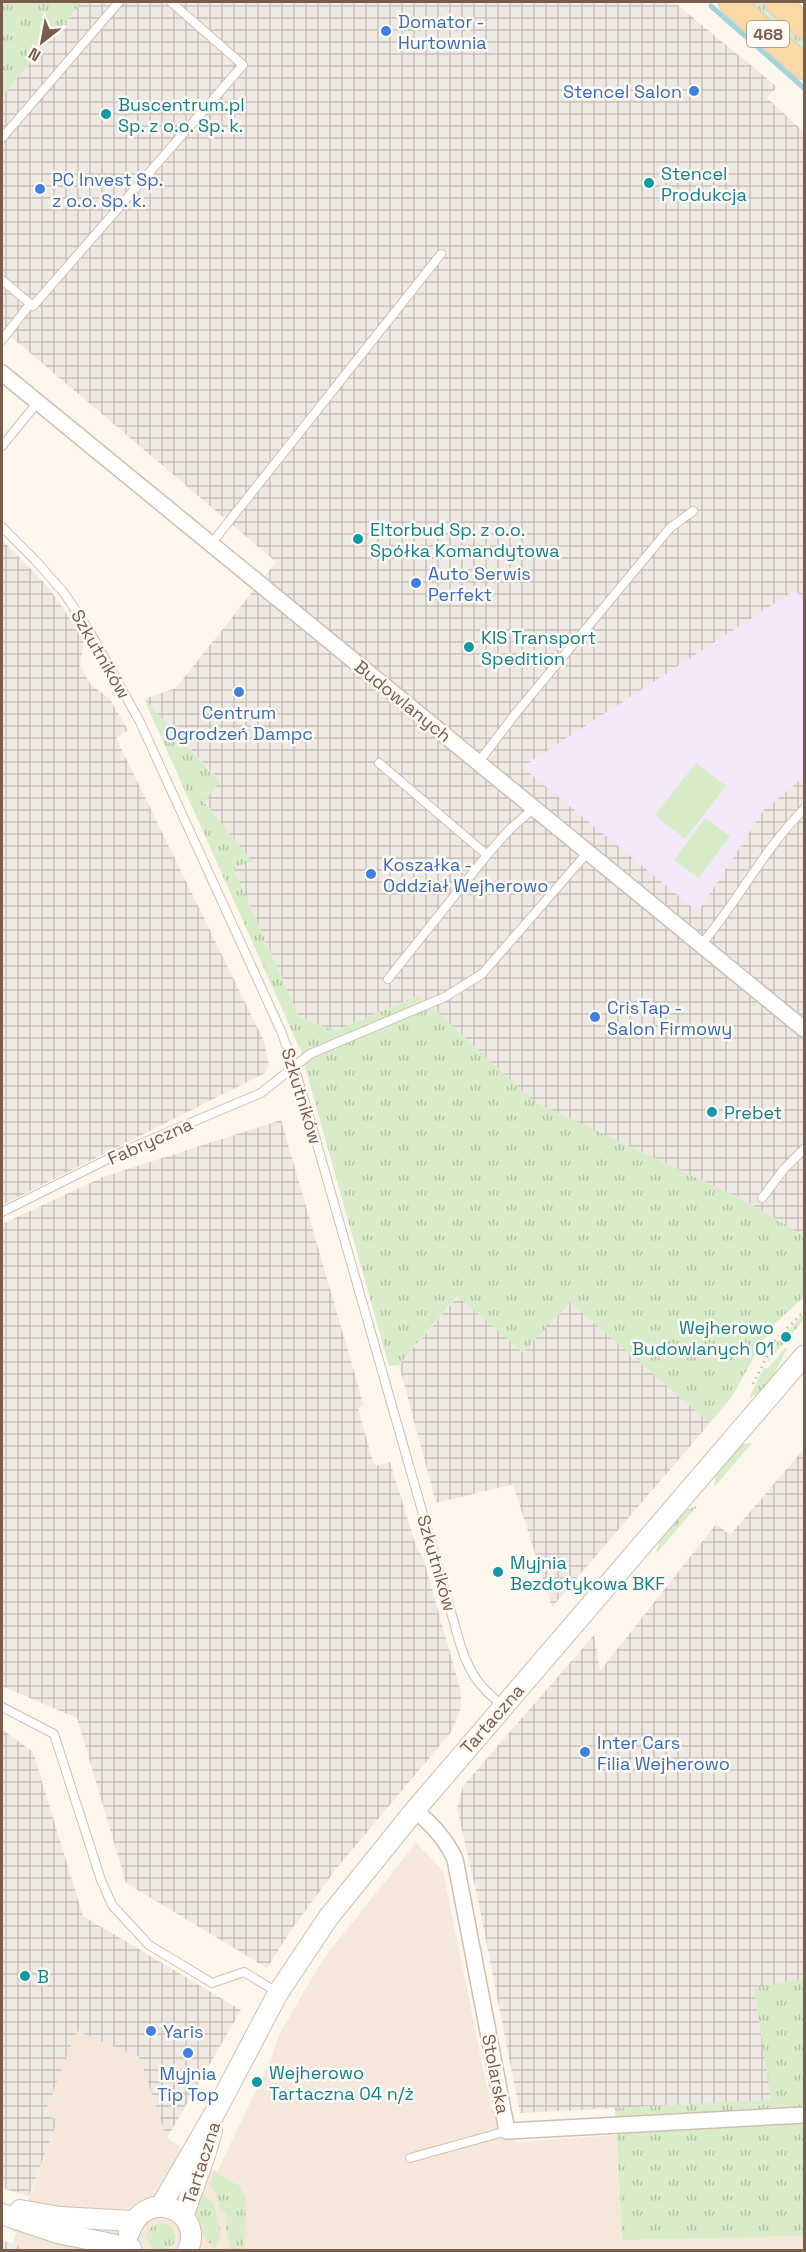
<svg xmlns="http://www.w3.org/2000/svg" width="806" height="2252" viewBox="0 0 806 2252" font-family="'Space Grotesk',sans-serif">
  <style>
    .residential { fill: #f5e8da }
    .industrial { fill: url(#industrial-grid) }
    .education { fill: #f3e8fa }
    .grass { fill: url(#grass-tufts) }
    .green { fill: #d8ecc9 }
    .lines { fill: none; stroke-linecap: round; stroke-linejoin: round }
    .stream { stroke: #a5d3da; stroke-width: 5 }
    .service-casing { stroke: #d1beb0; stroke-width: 10 }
    .minor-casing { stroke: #d1beb0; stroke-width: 18 }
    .tertiary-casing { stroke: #d1beb0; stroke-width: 22 }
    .primary-casing { stroke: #dad1cd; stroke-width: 27 }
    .path { stroke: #d9b8a5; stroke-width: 3; stroke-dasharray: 1.5 4.5; stroke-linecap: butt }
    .service { stroke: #fff; stroke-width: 8 }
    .minor { stroke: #fff; stroke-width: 15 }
    .tertiary { stroke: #fff; stroke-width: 20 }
    .primary { stroke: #fbd9a5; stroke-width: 24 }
    .shop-dot { fill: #3f7fe0; stroke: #fffaf3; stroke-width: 2 }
    .culture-dot { fill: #0f9aa8; stroke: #fffaf3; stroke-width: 2 }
    .labels { text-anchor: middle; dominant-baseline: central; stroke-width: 5; stroke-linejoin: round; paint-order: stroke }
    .shield { fill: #fffaf3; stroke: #a28b7f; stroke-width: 1.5 }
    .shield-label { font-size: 16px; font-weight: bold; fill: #7a5c4d }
    .shop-label { font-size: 18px; fill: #366cbe; stroke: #fffaf3; text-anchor: start }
    .culture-label { font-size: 18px; fill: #0d838f; stroke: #fffaf3; text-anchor: start }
    .street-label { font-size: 18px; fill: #7a5c4d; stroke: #fffaf3 }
  </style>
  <defs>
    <pattern id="industrial-grid" width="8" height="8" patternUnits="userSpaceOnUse" patternTransform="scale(1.5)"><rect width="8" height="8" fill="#efe9e4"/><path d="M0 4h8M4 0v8" fill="none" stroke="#c7c0bb"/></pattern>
    <pattern id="grass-tufts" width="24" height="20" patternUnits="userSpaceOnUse" patternTransform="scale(1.5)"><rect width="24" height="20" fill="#d8ecc9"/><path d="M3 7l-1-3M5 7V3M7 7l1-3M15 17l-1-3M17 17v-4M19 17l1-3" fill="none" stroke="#b4c2a5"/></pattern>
  </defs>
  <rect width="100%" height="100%" fill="#fdf6ec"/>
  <polygon class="residential" points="416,1843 443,1871 491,2107 516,2142 616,2135 622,2240 804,2236 804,2250 31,2250 12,2244 58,2121 44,2115 77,2031 140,2057 167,2138 217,2172 271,2059 279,2035 302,1995 324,1958"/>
  <g class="industrial">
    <polygon points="82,2 674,2 777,87 767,98 804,132 804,1236 744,1200 534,1102 419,995 335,1031 299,1017 233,867 252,862 204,801 220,781 144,699 176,688 276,562 2,329 2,96"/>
    <polygon points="2,540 48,587 84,639 80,666 91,685 109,698 128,730 116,738 264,1041 269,1065 265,1073 2,1205"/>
    <polygon points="281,1120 364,1406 358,1408 373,1462 376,1466 390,1462 417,1549 423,1557 461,1692 461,1707 452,1731 336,1869 291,1930 267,1968 126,1883 77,1718 4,1687 2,1688 2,1224 103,1177"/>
    <polygon points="458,1296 570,1302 710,1423 552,1607 513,1484 436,1503 399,1365"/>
    <polygon points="804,1449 804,1979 754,1989 772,2100 520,2113 477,1895 457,1808 463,1786 594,1635 600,1671 716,1524 730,1535"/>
    <polygon points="3,1730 33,1752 83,1916 241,2010 167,2138 139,2057 77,2031 44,2115 58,2120 29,2196 2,2188"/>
    <polygon points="2,2240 12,2244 31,2250 2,2250"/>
  </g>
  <polygon class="education" points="795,590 804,600 804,777 764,810 698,912 522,767"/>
  <g class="grass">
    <polygon points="2,2 82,2 2,96"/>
    <polygon points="743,2 764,2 804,38 804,56"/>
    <polygon points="144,699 220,782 204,802 253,862 233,867 299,1017 335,1031 419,995 535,1102 744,1200 804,1236 804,1297 771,1327 731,1398 710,1423 570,1302 523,1353 457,1296 399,1365 389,1366 300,1049"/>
    <polygon points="804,1314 804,1319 792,1334 788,1331 781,1340 784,1343 767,1363 777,1342"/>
    <path d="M785,1348l2,1c-10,16 -17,44 -38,49l15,-30h4z"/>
    <polygon points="752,1443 714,1487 716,1474 742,1444"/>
    <path d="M697,1506l-40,47c-2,-14 25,-45 40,-47z"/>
    <polygon points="804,1979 804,2236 622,2240 615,2108 771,2100 754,1988"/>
    <polygon points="214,2171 239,2186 246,2198 244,2250 231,2250 225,2225 228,2222 225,2212 221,2211 216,2194 210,2185"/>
    <path d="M198,2194l11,5 5,5 7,31 -6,13c-17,-12 -22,-34 -17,-54z"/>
    <circle cx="161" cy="2237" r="14"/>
    <polygon points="17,2229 84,2244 83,2250 76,2250 10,2230"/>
  </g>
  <g class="green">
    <polygon points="696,763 726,786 685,839 655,815"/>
    <polygon points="705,818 730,836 699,878 674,860"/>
  </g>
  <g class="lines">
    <polyline class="stream" points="711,6 804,88"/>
    <g class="service-casing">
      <g id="service">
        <polyline points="2,138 119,2"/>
        <polyline points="2,280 33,306 243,65 171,2"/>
        <polyline points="2,340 30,304"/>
        <polyline points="2,446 38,402"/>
        <path d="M2,527l33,33 29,33 26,39 50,90 141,309 13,35 19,64 148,517c10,29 19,40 42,59"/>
        <polyline points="211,544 441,254"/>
        <polyline points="379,763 487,855 388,979"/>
        <polyline points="478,763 516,713 670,528 693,511"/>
        <polyline points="487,855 510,829 534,808"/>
        <path d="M701,945c37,-44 63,-96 103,-136"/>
        <polyline points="762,1198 784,1169 804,1149"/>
        <polyline points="2,1212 126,1150 261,1093 310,1054 445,997 482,974 588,852"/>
        <polyline points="2,1707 54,1734 101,1880 112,1905 149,1945 212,1983 244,1972 277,1992"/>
        <polyline points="410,2158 507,2131"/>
      </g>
    </g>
    <g class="minor-casing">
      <g id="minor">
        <polyline points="2,373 804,1029"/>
        <path d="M415,1810c17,15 30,28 40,49l52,272 297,-16"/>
      </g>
    </g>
    <g class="tertiary-casing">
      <g id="tertiary">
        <polyline points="161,2206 217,2109 278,1993 328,1918 415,1810 804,1356"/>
        <polyline points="20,2210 60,2217 133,2221"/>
        <polyline points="2,2214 58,2233 131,2248"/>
        <polyline points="183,2216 205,2155 212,2131"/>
        <path d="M129,2233c16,-48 76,-23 59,17"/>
      </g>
    </g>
    <g class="primary-casing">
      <g id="primary">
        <polyline points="731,2 804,67"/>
        <polyline points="777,2 804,26"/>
      </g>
    </g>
    <polyline class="path" points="753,1384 775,1341 804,1311"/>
    <use href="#service" class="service"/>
    <use href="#minor" class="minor"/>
    <use href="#tertiary" class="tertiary"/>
    <use href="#primary" class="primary"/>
  </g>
  <g class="shop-dot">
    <circle cx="386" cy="31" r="6"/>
    <circle cx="694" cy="91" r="6"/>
    <circle cx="40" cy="189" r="6"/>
    <circle cx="416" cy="583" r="6"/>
    <circle cx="239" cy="692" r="6"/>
    <circle cx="371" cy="874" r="6"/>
    <circle cx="595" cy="1017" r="6"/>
    <circle cx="585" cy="1752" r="6"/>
    <circle cx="151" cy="2031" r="6"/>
    <circle cx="188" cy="2053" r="6"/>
  </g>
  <g class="culture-dot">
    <circle cx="106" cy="114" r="6"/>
    <circle cx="649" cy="183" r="6"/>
    <circle cx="358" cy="539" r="6"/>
    <circle cx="469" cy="647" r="6"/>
    <circle cx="712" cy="1112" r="6"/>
    <circle cx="786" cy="1337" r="6"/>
    <circle cx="498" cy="1572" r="6"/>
    <circle cx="25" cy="1976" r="6"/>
    <circle cx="257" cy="2082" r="6"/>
  </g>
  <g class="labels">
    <rect class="shield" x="747" y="21" width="42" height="26" rx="4.5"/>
    <g class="shield-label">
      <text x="768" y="34">468</text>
    </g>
    <g class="shop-label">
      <text x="398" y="21">Domator -<tspan x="398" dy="21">Hurtownia</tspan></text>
      <text x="682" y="91" text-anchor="end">Stencel Salon</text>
      <text x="52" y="179">PC Invest Sp.<tspan x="52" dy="21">z o.o. Sp. k.</tspan></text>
      <text x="428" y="573">Auto Serwis<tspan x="428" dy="21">Perfekt</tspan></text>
      <text x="239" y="712" text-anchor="middle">Centrum<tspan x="239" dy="21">Ogrodzeń Dampc</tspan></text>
      <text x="383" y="864">Koszałka -<tspan x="383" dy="21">Oddział Wejherowo</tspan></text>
      <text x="607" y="1007">CrisTap -<tspan x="607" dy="21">Salon Firmowy</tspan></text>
      <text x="597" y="1742">Inter Cars<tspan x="597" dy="21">Filia Wejherowo</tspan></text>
      <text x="163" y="2031">Yaris</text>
      <text x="188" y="2073" text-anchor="middle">Myjnia<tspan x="188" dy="21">Tip Top</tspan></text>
    </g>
    <g class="culture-label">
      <text x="118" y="104">Buscentrum.pl<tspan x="118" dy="21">Sp. z o.o. Sp. k.</tspan></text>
      <text x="661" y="173">Stencel<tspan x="661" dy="21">Produkcja</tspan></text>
      <text x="370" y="529">Eltorbud Sp. z o.o.<tspan x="370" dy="21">Spółka Komandytowa</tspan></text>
      <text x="481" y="637">KIS Transport<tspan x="481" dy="21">Spedition</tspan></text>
      <text x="724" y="1112">Prebet</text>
      <text x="774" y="1327" text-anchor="end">Wejherowo<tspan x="774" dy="21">Budowlanych 01</tspan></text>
      <text x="510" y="1562">Myjnia<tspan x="510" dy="21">Bezdotykowa BKF</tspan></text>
      <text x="37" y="1976">B</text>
      <text x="269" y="2072">Wejherowo<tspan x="269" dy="21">Tartaczna 04 n/ż</tspan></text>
    </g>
    <g class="street-label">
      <text transform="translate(101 654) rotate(60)">Szkutników</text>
      <text transform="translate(403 701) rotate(39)">Budowlanych</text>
      <text transform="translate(302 1096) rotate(73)">Szkutników</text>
      <text transform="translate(150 1141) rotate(-24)">Fabryczna</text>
      <text transform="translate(437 1563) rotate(74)">Szkutników</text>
      <text transform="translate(492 1719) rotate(-49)">Tartaczna</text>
      <text transform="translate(496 2074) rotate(79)">Stolarska</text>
      <text transform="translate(201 2163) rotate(-72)">Tartaczna</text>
    </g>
  </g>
  <rect width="806" height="2252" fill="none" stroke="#7a5c4d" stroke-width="6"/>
  <g transform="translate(42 42) rotate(211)" stroke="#fffaf3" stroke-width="4.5" paint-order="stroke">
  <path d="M0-4.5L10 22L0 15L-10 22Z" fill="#7a5c4d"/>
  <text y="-9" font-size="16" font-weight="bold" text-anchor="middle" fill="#7a5c4d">N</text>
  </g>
</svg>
